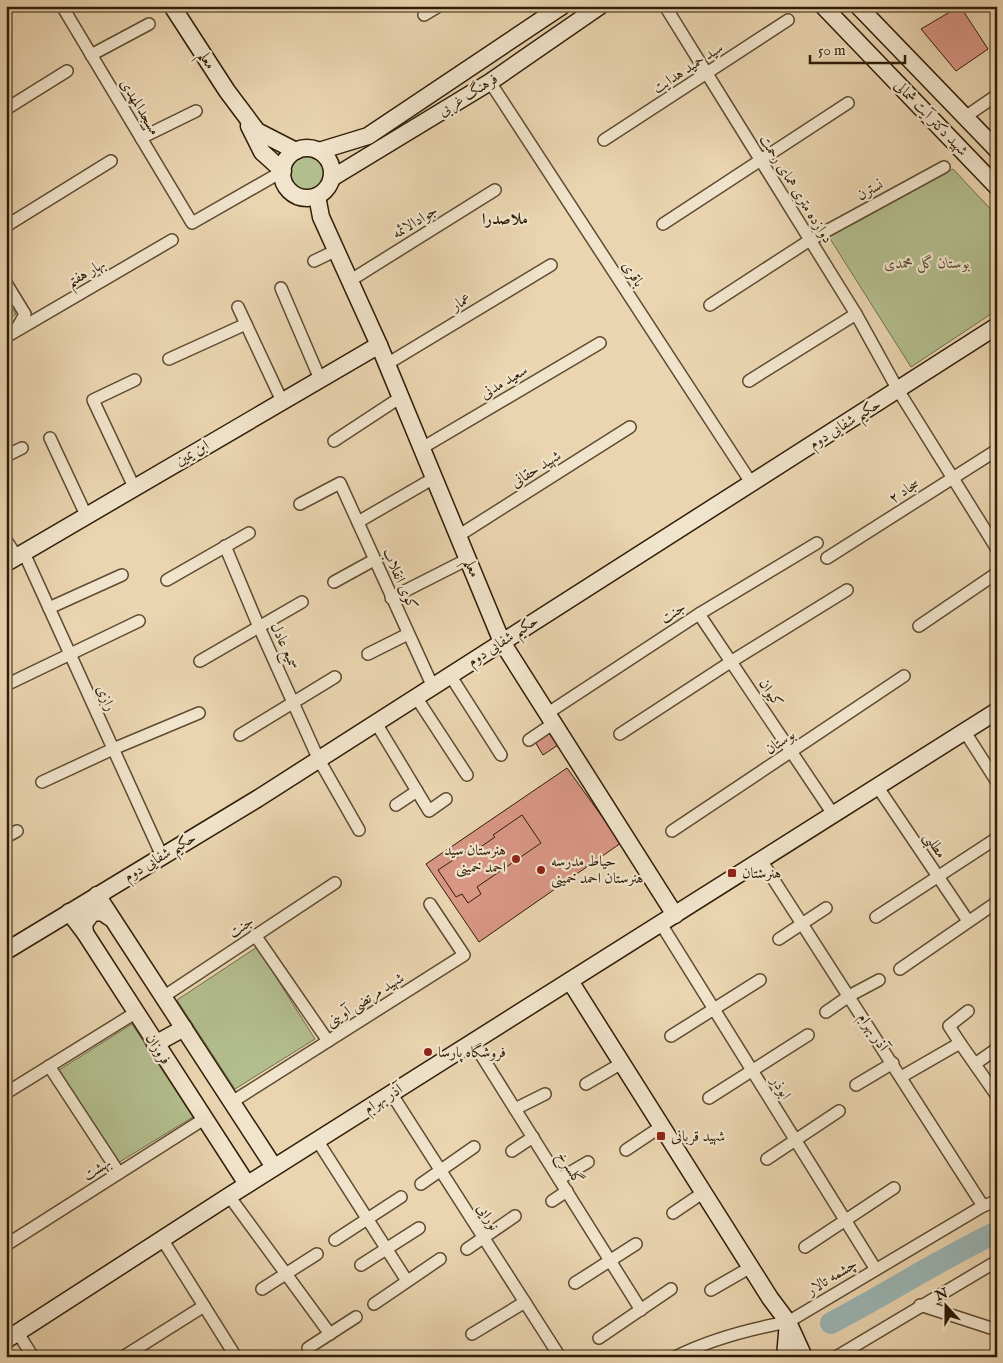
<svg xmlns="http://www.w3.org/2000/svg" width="1003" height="1363" viewBox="0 0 1003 1363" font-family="'IM FELL English',Amiri,serif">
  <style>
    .green { fill: #b3be8e; stroke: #716e4a }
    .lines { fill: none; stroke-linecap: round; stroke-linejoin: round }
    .river { stroke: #9bb6b5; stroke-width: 22 }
    .building { fill: #d99786; stroke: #2f1d07 }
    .street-casing { stroke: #5e4b31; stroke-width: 14 }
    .secondary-casing { stroke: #2f1d07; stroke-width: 19 }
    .street { stroke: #f1e4cc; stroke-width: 11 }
    .secondary { stroke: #f1e4cc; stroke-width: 16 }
    .poi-dot { fill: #8f2418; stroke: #f1e4cc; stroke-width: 2 }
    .labels { text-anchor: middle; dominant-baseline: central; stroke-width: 4.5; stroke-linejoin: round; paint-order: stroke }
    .street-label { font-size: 15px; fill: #2f1d07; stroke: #f1e4cc }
    .park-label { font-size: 15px; font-style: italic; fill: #574d30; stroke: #f1e4cc }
    .poi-label { font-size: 15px; fill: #2f1d07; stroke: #f1e4cc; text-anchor: start }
    .neighbourhood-label { font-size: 16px; font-weight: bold; fill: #2f1d07; stroke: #f1e4cc }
  </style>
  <rect width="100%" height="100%" fill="#ead5b0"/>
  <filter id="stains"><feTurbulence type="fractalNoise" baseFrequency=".004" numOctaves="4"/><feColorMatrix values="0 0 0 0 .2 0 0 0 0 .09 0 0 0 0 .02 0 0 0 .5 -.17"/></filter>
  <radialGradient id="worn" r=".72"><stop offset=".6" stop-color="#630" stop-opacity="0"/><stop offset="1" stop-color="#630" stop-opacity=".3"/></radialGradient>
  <g class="green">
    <circle cx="309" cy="173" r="18"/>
    <polygon points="953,169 997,216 997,310 911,367 829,237"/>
    <polygon points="6,299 16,314 6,321"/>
    <polygon points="257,947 315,1039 235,1089 177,1000"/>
    <polygon points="132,1024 193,1117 118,1163 59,1070"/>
  </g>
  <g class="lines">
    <path class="river" d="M831,1323c56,-29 109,-64 166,-91"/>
  </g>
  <g class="building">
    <polygon points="960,6 988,49 956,71 921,29"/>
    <polygon points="552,728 561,743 543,755 534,740"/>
    <polygon points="567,768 621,843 479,942 426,864"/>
    <polygon points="522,815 541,843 477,887 481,894 468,903 462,894 456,897 438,870 476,845 479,848 495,837 493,835"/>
  </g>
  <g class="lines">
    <g class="street-casing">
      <g id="street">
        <polyline points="62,6 192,223 283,171"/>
        <polyline points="665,6 856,314 898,390 997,549"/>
        <polyline points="424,15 439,6"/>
        <polyline points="91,55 149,24"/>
        <polyline points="490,82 752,484"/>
        <polyline points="6,109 67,71"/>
        <polyline points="965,117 997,95"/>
        <polyline points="141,138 196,111"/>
        <polyline points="604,140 788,20"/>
        <polyline points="663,224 848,103"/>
        <polyline points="6,226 111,161"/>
        <polyline points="314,261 337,250"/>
        <polyline points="351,280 495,190"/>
        <polyline points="6,283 25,314 16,330"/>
        <polyline points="281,288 320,379"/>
        <polyline points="710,305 810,240 944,167"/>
        <polyline points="238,307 282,401"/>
        <polyline points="6,337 172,240"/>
        <polyline points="169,359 246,324"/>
        <polyline points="387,364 551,265"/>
        <polyline points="749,381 856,314"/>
        <polyline points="50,438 86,515"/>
        <polyline points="334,441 401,397"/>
        <polyline points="422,448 600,343"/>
        <polyline points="6,456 22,448"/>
        <polyline points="134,487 93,400 135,380"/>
        <polyline points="300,504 340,483 433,687"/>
        <polyline points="358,522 434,478"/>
        <polyline points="458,536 630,427"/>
        <polyline points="6,540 17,557"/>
        <polyline points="225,546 259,627 318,758 359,830"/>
        <polyline points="24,553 162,856"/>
        <polyline points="827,558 997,450"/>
        <polyline points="167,580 249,533"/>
        <polyline points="334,582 374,560"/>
        <polyline points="391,598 468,559"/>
        <polyline points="49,608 122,575"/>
        <polyline points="699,614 833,814"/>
        <polyline points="919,626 997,573"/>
        <polyline points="368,654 408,634"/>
        <polyline points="200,661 302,602"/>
        <polyline points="450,675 501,755"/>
        <polyline points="6,685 139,621"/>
        <polyline points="416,697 467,775"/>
        <polyline points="548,713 699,614 817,543"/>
        <polyline points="376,723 429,811 446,799"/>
        <polyline points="965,732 997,782"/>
        <polyline points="620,734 732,661 847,590"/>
        <polyline points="240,735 335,677"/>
        <polyline points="529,740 554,723"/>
        <polyline points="42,782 113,749 199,713"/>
        <polyline points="877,786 968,921"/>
        <polyline points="396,805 417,791"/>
        <polyline points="672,831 904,676"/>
        <polyline points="6,837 17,831"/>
        <polyline points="761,860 983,1206"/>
        <polyline points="876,917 997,838"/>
        <polyline points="661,924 875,1268"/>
        <polyline points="255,935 328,1041"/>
        <polyline points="779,939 826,908"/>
        <polyline points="900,969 997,902"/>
        <polyline points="163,997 335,883"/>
        <polyline points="826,1012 849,996 879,980"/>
        <polyline points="671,1036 760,980"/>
        <polyline points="473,1042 641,1310"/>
        <polyline points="960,1043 949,1026 968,1011"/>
        <polyline points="975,1064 995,1050"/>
        <polyline points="49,1066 119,1173"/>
        <polyline points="901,1077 960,1043 997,1096"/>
        <polyline points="586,1084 622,1063"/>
        <polyline points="856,1085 893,1063"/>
        <polyline points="6,1093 135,1013"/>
        <polyline points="391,1093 560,1357"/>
        <polyline points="709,1098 808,1035"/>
        <polyline points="232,1102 464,955 430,904"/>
        <polyline points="515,1109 545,1094"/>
        <polyline points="317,1140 407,1281"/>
        <polyline points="626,1150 662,1126"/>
        <polyline points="512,1151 533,1137"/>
        <polyline points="767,1159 839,1111"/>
        <polyline points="559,1179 588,1162"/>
        <polyline points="421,1184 474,1147"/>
        <polyline points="229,1196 330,1334"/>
        <polyline points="552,1201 567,1191"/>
        <polyline points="673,1213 704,1192"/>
        <polyline points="162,1239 236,1357"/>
        <polyline points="335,1240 401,1197"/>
        <polyline points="6,1245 204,1119"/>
        <polyline points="805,1247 894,1188"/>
        <polyline points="467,1249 515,1216"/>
        <polyline points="361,1265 419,1228"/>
        <polyline points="575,1283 636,1244"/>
        <polyline points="262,1289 317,1254"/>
        <polyline points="711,1290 751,1267"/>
        <polyline points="374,1304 440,1259"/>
        <polyline points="920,1305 997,1330"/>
        <polyline points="18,1333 33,1357"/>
        <polyline points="472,1334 525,1302"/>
        <polyline points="599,1338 671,1289"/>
        <polyline points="308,1348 356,1317"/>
        <polyline points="123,1357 204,1306"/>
        <path d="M675,1357c36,-18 74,-28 113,-35l195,-116 14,-5"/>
        <polyline points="836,1357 997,1261"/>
      </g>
    </g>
    <g class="secondary-casing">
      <g id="secondary">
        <polyline points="172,6 227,91 257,131 296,151"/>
        <polyline points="823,6 997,187"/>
        <polyline points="858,6 997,150"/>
        <polyline points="249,126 262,152 283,171"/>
        <circle cx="307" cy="173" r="25"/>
        <polyline points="319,151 368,136 562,6"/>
        <polyline points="332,178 490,82 600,6"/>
        <polyline points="317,196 321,217 379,345 502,642 675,915"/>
        <polyline points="6,563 379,345"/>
        <polyline points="97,895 274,1167"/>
        <polyline points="69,912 85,933 247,1184"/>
        <polyline points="85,933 84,924 92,913 102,912 109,917"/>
        <polyline points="6,951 257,799 997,326"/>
        <polyline points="570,981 770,1298 788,1322 804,1357"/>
        <polyline points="155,1044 184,1028"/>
        <polyline points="6,1340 229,1196 997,711"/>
        <polyline points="785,1357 788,1322"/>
      </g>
    </g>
    <use href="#street" class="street"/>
    <use href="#secondary" class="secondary"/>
  </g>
  <g class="poi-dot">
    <circle cx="516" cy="859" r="5"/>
    <circle cx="541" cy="870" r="5"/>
    <rect x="727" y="868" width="10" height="10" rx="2.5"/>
    <circle cx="428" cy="1052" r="5"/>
    <rect x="656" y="1131" width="10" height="10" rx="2.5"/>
  </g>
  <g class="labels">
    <g class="street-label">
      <text transform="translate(207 60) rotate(57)">معلم</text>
      <text transform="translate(688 68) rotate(-33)">سید حمید هدایت</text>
      <text transform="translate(468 95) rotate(-32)">فرهنگ غربی</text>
      <text transform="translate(140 107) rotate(59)">مسجدالمهدی</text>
      <text transform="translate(931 118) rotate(46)">شهید دکتر آیت شمالی</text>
      <text transform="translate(796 189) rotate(58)">دوازده متری همای رحمت</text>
      <text transform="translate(870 190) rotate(-28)">نسترن</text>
      <text transform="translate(415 222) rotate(-32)">جوادالائمه</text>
      <text transform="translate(86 273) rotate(-30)">بهار هفتم</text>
      <text transform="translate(633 274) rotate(57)">باقری</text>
      <text transform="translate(461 302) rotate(-31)">عمار</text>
      <text transform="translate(504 382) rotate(-31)">سعید مدنی</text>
      <text transform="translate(845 424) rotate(-32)">حکیم شفایی دوم</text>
      <text transform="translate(192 453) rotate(-30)">ابن یمین</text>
      <text transform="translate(536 469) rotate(-32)">شهید حقانی</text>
      <text transform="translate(904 491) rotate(-33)">سجاد ۲</text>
      <text transform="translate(472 568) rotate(67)">معلم</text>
      <text transform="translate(400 579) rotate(66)">کوی انقلاب</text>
      <text transform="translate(673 613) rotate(-33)">جنت</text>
      <text transform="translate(503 641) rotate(-33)">حکیم شفایی دوم</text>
      <text transform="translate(285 646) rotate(65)">سمیع عادل</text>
      <text transform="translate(771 693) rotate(56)">کیوان</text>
      <text transform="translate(106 698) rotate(66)">رازی</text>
      <text transform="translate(780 742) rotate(-34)">بوستان</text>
      <text transform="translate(935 845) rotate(56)">مطلبی</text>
      <text transform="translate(160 857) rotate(-31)">حکیم شفایی دوم</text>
      <text transform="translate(241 927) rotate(-34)">جنت</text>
      <text transform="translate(365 1000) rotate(-32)">شهید مرتضی آوینی</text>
      <text transform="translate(873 1032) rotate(57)">آذر بهرام</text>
      <text transform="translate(158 1049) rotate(57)">فروزان</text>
      <text transform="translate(781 1088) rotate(58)">ابوذر</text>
      <text transform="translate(383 1099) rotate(-32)">آذر بهرام</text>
      <text transform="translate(570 1168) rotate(58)">گلسرخ</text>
      <text transform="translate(97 1169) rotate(-32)">بهشت</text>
      <text transform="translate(488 1217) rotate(57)">نورایی</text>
      <text transform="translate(832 1277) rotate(-32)">چشمه تالار</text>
    </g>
    <g class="park-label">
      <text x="927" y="263">بوستان گل محمدی</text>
    </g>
    <g class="poi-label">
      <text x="506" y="850" text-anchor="end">هنرستان سید<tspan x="506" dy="17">احمد خمینی</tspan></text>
      <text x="551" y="861">حیاط مدرسه<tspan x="551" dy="17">هنرستان احمد خمینی</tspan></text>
      <text x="742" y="873">هنرستان</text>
      <text x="438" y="1052">فروشگاه پارسا</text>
      <text x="671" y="1136">شهید قربانی</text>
    </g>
    <g class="neighbourhood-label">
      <text x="505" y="220">ملاصدرا</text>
    </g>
  </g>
  <rect width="1003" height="1363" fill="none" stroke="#ead5b0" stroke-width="25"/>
  <rect x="8" y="8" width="988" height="1348" fill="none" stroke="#2f1d07" stroke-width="2.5"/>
  <rect x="12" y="12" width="978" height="1338" fill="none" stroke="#2f1d07"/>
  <g transform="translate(946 1306) rotate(339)" stroke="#f1e4cc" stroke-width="4" paint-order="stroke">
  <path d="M0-4L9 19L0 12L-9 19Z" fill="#2f1d07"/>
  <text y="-8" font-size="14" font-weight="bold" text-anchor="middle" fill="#2f1d07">N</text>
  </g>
  <path d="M810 55v8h95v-8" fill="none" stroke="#2f1d07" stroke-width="2.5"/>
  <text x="818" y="55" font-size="15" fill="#2f1d07" stroke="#f1e4cc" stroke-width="4" paint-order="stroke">50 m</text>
  <rect width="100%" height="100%" filter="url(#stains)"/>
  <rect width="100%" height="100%" fill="url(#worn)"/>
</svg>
